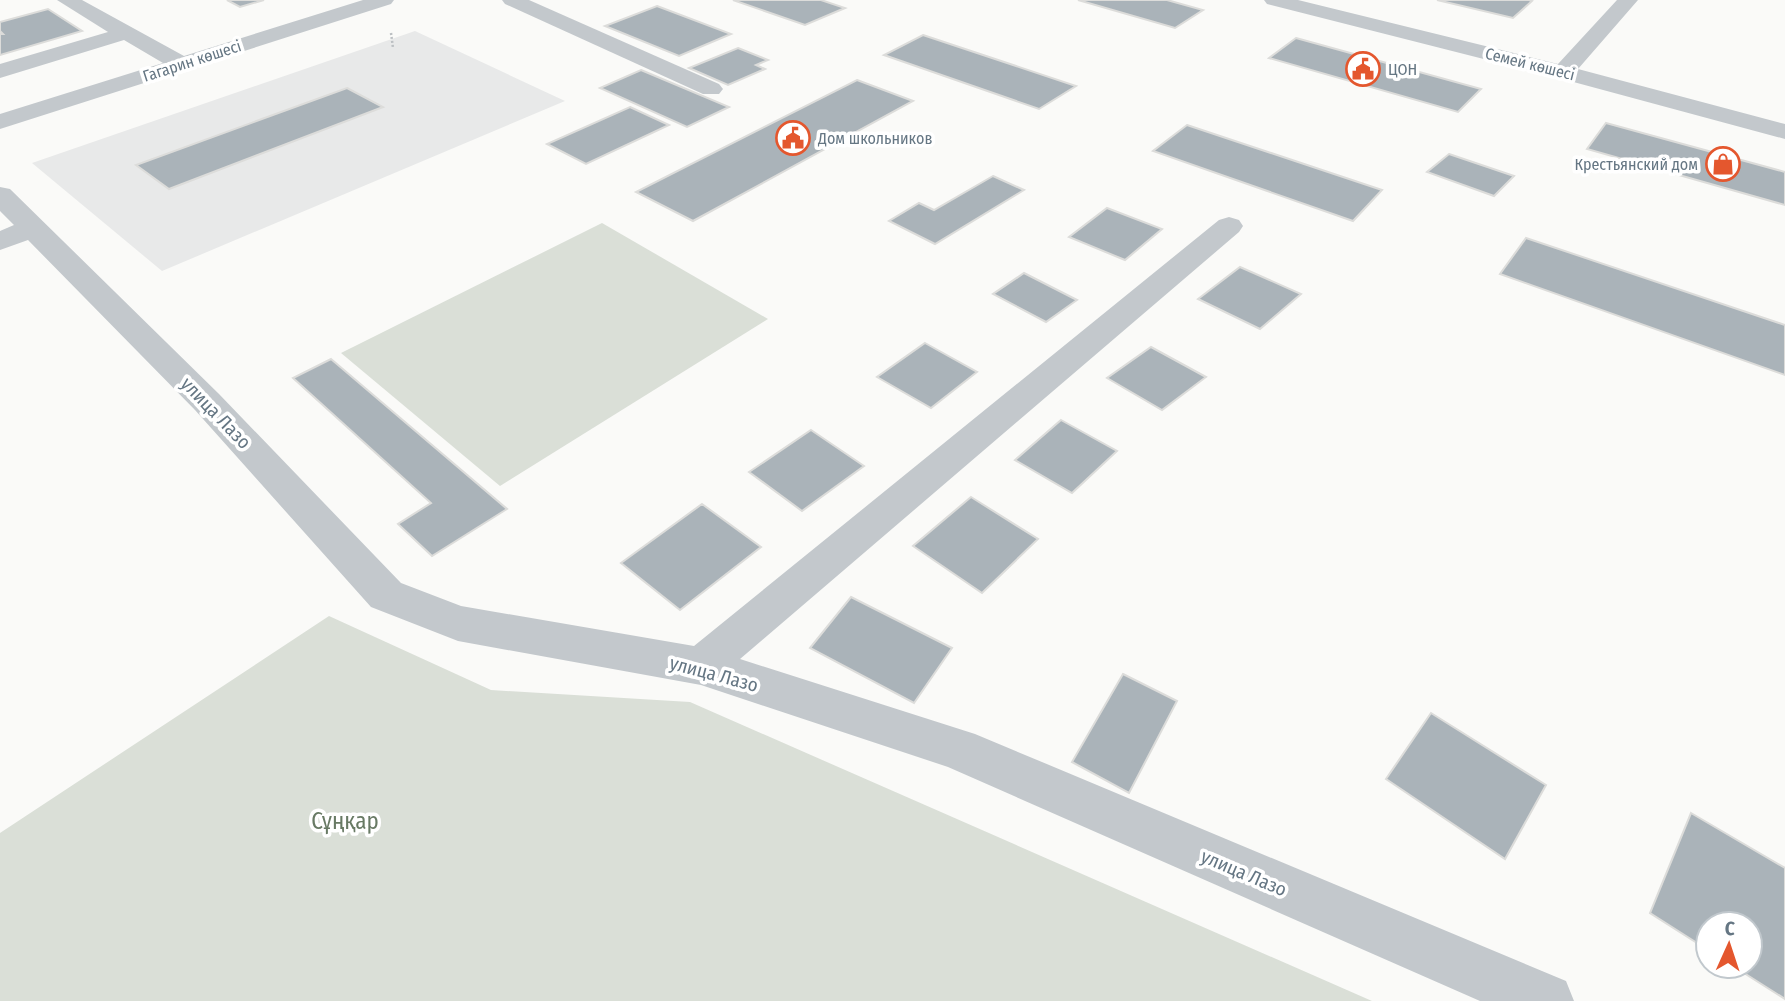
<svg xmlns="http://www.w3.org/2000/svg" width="1785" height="1001" viewBox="0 0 1785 1001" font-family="'Fira Sans Condensed',sans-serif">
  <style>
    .built { fill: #e8e9e9 }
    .green { fill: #dadfd7 }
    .building { fill: #aab3b9; stroke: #dcdcda; stroke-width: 2 }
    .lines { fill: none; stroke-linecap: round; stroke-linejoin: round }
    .path { stroke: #bbbfc2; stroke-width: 2.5; stroke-dasharray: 2 2; stroke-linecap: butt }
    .minor { fill: #c3c8cc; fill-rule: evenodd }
    .labels { text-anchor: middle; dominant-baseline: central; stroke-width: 7; stroke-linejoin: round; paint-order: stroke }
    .far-street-label { font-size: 16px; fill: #657683; stroke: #fff }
    .far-poi-label { font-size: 16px; fill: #657683; stroke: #fff; text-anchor: start }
    .street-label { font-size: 19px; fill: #657683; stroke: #fff }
    .near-park-label { font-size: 23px; fill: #687a64; stroke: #fff }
  </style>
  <rect width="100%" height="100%" fill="#fafaf8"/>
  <polygon class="built" points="415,31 565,101 162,271 32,163"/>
  <g class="green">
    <polygon points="602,223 768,319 500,486 341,353"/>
    <polygon points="329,616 491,690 690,702 1372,1001 0,1001 0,833"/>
  </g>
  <g class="building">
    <polygon points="227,0 264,0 240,7"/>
    <polygon points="733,0 821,0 845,8 805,25"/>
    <polygon points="1078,0 1167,0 1203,10 1175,28"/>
    <polygon points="1437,0 1529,0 1532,1 1513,18"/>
    <polygon points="657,6 731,34 679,56 605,26"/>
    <polygon points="48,9 82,31 0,55 0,34 3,34 0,31 0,22"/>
    <polygon points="923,35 1076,86 1039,109 884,55"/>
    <polygon points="1296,38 1481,89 1458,112 1269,58"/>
    <polygon points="738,48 768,60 756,65 765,69 728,85 689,68"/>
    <polygon points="641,70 729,107 687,127 600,88"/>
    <polygon points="857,80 913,101 693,221 636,192"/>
    <polygon points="347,88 383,107 169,189 136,165"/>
    <polygon points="630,107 669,125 586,164 547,144"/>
    <polygon points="1606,123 1785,172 1785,205 1587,149"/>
    <polygon points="1187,125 1382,190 1353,221 1153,151"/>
    <polygon points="1449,154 1514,176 1494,196 1427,172"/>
    <polygon points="993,176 1024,190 935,244 889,221 919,203 934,210"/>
    <polygon points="1107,208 1162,229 1125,260 1069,237"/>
    <polygon points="1526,238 1785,325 1785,375 1500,274"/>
    <polygon points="1240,267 1301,294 1260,329 1198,299"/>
    <polygon points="1024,273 1077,300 1046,322 993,294"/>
    <polygon points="925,343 977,372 931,408 877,377"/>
    <polygon points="1151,347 1206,377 1162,410 1107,378"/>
    <polygon points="331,359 507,509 432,556 398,524 431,503 293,378"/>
    <polygon points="1061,420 1117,451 1072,493 1015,460"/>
    <polygon points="811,430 864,466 802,511 749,472"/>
    <polygon points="971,497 1038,539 982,593 913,546"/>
    <polygon points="702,504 761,547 680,610 621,563"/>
    <polygon points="851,597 952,648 914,703 810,648"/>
    <polygon points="1123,674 1177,701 1129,793 1072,762"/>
    <polygon points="1431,713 1546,785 1505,859 1386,779"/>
    <polygon points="1691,813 1785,868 1785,999 1733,966 1750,966 1750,924 1708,924 1708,950 1650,913"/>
  </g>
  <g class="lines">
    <polyline class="path" points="391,33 393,48"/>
    <g class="minor">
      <polygon points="57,0 82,0 184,56 363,0 394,0 391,4 0,129 0,114 163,63 124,40 0,78 0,64 108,32"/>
      <polygon points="502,0 529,0 719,84 723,89 719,94 703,94 505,4"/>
      <polygon points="1264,0 1298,0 1558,64 1617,0 1638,0 1578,69 1785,124 1785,139 1555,77 1267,4"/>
      <polygon points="0,187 10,189 219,394 401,583 461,606 694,646 1219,220 1229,217 1239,220 1243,226 1239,232 740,659 975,734 1566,981 1574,1001 1480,1001 948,767 701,685 458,641 371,607 195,410 28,240 0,250 0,231 14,225 0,211"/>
    </g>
  </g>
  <defs>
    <g id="civic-ring" transform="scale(1.75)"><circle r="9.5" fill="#fff" stroke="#e4572e" stroke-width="1.5"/><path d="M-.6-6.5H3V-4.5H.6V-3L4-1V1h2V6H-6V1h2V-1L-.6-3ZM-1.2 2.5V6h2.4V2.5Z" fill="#e4572e"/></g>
    <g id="shop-ring" transform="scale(1.75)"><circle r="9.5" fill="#fff" stroke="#e4572e" stroke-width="1.5"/><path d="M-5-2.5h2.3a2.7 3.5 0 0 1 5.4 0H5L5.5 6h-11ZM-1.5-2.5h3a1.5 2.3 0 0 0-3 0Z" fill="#e4572e"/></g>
  </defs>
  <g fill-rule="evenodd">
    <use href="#civic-ring" x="1363" y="69"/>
    <use href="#civic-ring" x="793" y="138"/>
    <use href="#shop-ring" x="1723" y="164"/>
  </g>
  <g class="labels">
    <g class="far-street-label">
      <text transform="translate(192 61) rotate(-18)">Гагарин көшесі</text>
      <text transform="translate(1530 64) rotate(14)">Семей көшесі</text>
    </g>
    <g class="far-poi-label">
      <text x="1388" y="69">ЦОН</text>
      <text x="818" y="138">Дом школьников</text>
      <text x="1698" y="164" text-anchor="end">Крестьянский дом</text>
    </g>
    <g class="street-label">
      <text transform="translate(216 413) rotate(46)">улица Лазо</text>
      <text transform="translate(714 674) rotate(15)">улица Лазо</text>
      <text transform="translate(1244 873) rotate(23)">улица Лазо</text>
    </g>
    <g class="near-park-label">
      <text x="345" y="821">Сұңқар</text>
    </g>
  </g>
  <g transform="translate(1729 945) rotate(3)"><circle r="33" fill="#ffffff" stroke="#c1c8cd" stroke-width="2"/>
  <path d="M0-5L12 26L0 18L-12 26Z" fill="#e4572e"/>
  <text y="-10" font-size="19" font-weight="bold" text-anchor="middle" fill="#657683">С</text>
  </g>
</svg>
